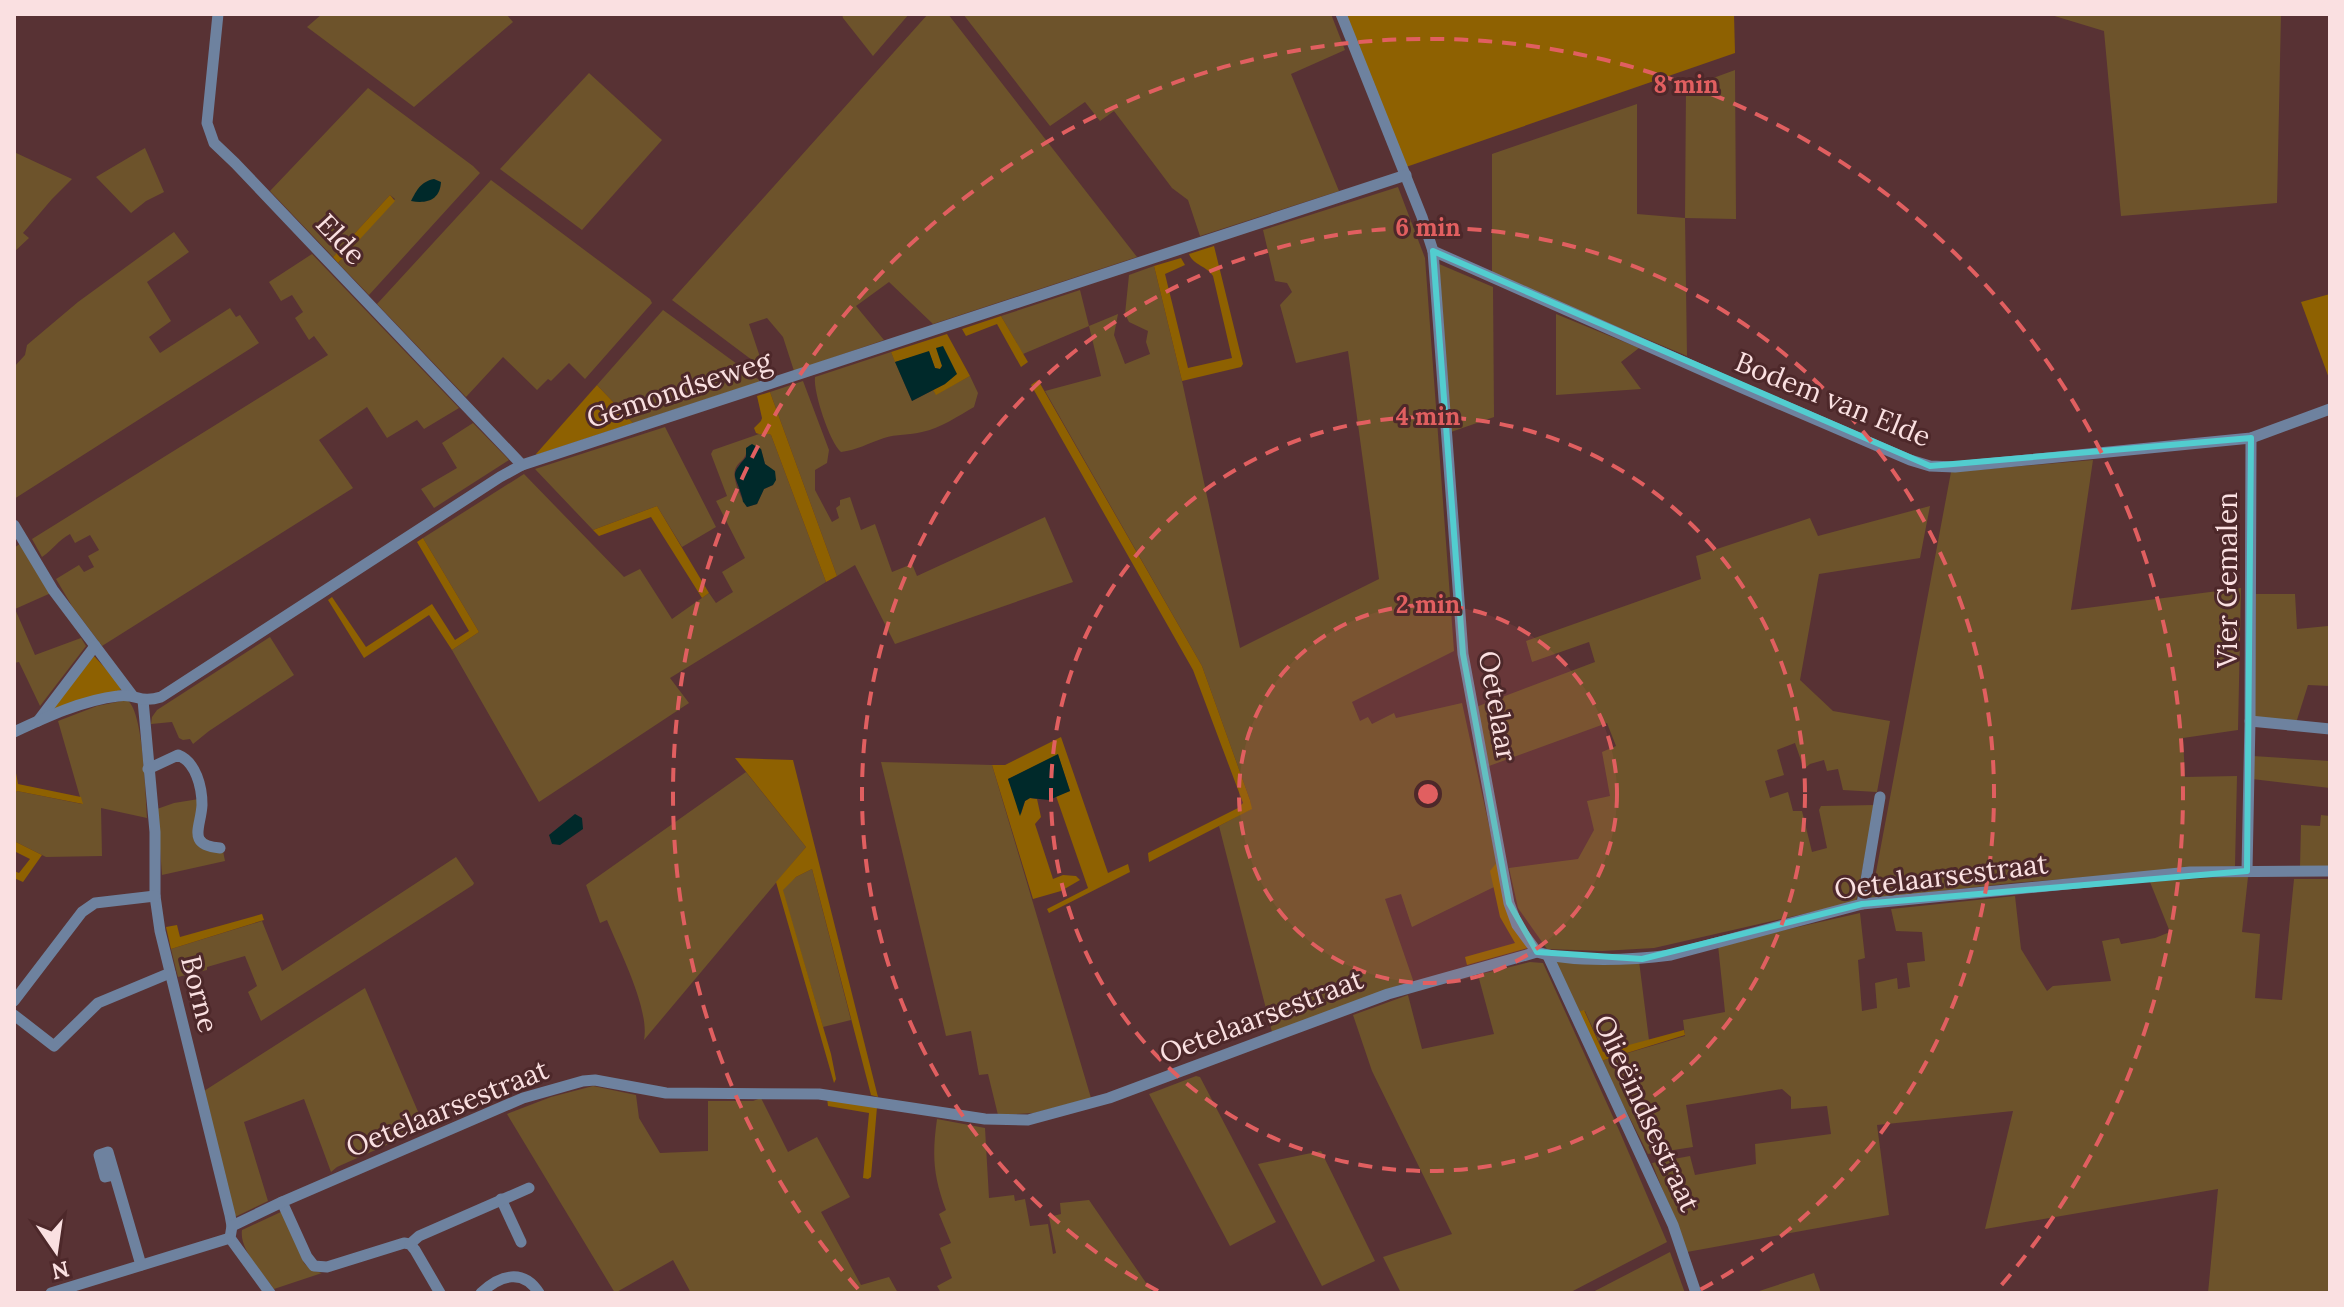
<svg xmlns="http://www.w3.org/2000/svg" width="2344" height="1307" viewBox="0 0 2344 1307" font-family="Lora,serif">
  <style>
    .green { fill: #6d532b; fill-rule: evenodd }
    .forest { fill: #8e6101 }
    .water { fill: #00292a }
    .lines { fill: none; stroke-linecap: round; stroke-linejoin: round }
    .minor { stroke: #6e829f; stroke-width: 11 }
    .marked { fill: none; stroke: #52cdcf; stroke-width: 6; stroke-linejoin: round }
    .ring { fill: none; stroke: #e15f60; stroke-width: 4; stroke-dasharray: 14 10 }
    .labels { text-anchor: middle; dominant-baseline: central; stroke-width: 6; stroke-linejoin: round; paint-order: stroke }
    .street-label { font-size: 28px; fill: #fae0e1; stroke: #4d282a }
    .centre { fill: #e15f60; stroke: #4d282a; stroke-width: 4 }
    .ring-label { font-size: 24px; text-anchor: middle; font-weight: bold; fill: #e15f60; stroke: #4d282a; stroke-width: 6; stroke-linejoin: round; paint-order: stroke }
  </style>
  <rect width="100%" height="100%" fill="#583234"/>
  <g class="green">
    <polygon points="322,14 506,14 513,22 414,107 307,27"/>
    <polygon points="842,14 909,14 873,56 843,18"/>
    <polygon points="928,14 948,14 1137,257 933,324 889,282 856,306 884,340 794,371 783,337 767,318 749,324 764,369 672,300"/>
    <polygon points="963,14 1331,14 1345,50 1291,74 1339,191 1200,236 1188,200 1172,188 1114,111 1100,121 1085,102 1050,126"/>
    <polygon points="2048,14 2253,14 2258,16 2259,14 2281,14 2277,203 2121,216 2104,31"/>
    <polygon points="1735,70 1736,219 1685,218 1687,356 1492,274 1492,154 1637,104 1637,214 1685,218 1686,88"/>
    <polygon points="589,73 662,140 582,230 500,169"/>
    <polygon points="368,88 473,166 480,173 369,295 338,263 395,199 390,195 333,257 270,191"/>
    <polygon points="145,148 164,192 146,201 131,213 96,177"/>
    <polygon points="14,152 72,179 52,199 23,233 29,238 14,252"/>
    <polygon points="491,180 650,299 652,303 585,379 569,363 551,381 548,379 537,390 503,357 466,397 377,304"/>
    <polygon points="1398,187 1425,258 1454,651 1352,702 1360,721 1368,717 1372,724 1394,713 1396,718 1462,703 1497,862 1491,871 1494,887 1412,927 1401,894 1385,899 1413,980 1272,1032 1219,826 1251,809 1250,800 1202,666 1045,391 1101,376 1089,326 1023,354 1001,316 1080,290 1089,326 1118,314 1114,335 1125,364 1150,354 1146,342 1148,331 1129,322 1125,314 1129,275 1154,266 1182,381 1240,648 1379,579 1348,351 1296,363 1280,305 1292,292 1287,283 1275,281 1263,230"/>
    <polygon points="174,232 189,252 147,282 171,321 149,337 160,353 230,308 236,317 240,315 259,343 14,499 14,367 25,355 27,345 78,302"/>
    <path d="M312,254l147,154 -35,21 -7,-9 -30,18 -20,-31 -48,33 34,48 -251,158 -30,-40 -16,-27 23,-14 5,7 10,-5 -6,-11 11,-6 -9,-15 -15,8 -5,-9c-13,7 -16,15 -28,23l-10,-18 296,-184 -14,-19 -5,4 -14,-22 8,-6 -11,-17 -11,6 -12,-19z"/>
    <polygon points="1439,264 1493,287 1494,417 1451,432"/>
    <polygon points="663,310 759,380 759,382 633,423 597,385"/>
    <polygon points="1556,314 1639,348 1621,362 1641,389 1556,395"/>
    <path d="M891,352l21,49 21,-11 3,4 34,-18 8,17 -4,14c-16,9 -33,21 -52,25 -12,3 -26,2 -38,6 -15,5 -27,12 -43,14 -11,-9 -28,-60 -26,-75z"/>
    <polygon points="803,381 829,450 827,463 815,470 815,490 832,522 839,518 836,508 840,505 840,500 850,497 861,530 875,524 892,572 912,564 917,576 1045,517 1073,582 895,644 855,565 837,576 770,392"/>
    <polygon points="473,423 509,460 434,508 421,489 457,468 442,443"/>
    <polygon points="665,427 716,527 682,547 657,506 593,530 535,469"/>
    <path d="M759,434h10l2,1 55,147 -156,96 19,25 -150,99 -87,-152 27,-18 -56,-94 101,-64 100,103 16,-8 32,50 37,-26 7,10 17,-11 -11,-20 23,-14 -29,-57 11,-5 -16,-42 2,-4zM750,445l11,4 4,15 7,5 1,16 -9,4 -7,15 -10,3c-5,-7 -15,-28 -12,-37 4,-11 11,-8 12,-22z"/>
    <polygon points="2093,460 2071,610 2241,588 2238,730 2183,738 2185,777 2237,776 2235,866 2012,883 1871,899 1951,472"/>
    <polygon points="1930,506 1920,558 1819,574 1800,680 1833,711 1890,721 1877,792 1843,790 1838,769 1827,771 1824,760 1810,764 1804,769 1795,743 1777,750 1784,775 1765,781 1770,798 1788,792 1793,811 1802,811 1812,852 1827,848 1819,810 1821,806 1875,805 1856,902 1654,948 1602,951 1547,949 1518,908 1509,868 1578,859 1594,830 1587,801 1610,796 1602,752 1616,746 1607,723 1489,766 1476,707 1595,662 1589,642 1532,662 1526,641 1701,579 1696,556 1810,518 1818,536"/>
    <polygon points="21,543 51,593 15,609 35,655 81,638 86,646 40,706 19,662 14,663 14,548"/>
    <polygon points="2256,594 2295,594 2297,629 2328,626 2330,624 2330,686 2308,685 2296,723 2254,719"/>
    <polygon points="270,637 294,675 209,731 193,744 190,739 183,740 179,738 172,722 151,724 152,717 157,710"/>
    <path d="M127,700c17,11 18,95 20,118l-46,-10 1,48 -56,1 -32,-16v-45l3,-5 65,13 -24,-83 39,-15z"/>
    <polygon points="2253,756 2330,761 2330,788 2252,779"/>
    <polygon points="881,762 992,765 1091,1098 1034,1113 998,1115 988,1074 979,1075 971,1031 946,1036"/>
    <path d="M746,772l60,75 -162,193c6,-31 -25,-90 -37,-120l-7,3 -14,-38z"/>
    <polygon points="199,799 193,829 223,851 225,861 162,875 157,809 174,803"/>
    <polygon points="2321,815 2330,816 2330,867 2300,867 2301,825 2320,826"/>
    <polygon points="456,857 474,883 473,885 261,1021 248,992 257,986 245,956 207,967 207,970 178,977 171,949 262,921 282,971"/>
    <polygon points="812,869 851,1020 823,1027 782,889 796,877"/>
    <polygon points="2223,877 2248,877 2242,932 2260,934 2255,998 2282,1000 2294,879 2330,879 2330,1293 2208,1293 2218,1189 1985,1229 2013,1111 1877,1125 1889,1215 1687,1252 1652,1163 1690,1156 1695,1175 1756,1164 1755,1144 1831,1134 1827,1106 1791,1109 1791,1097 1782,1089 1686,1105 1693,1147 1648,1154 1601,1061 1685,1036 1683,1020 1725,1012 1718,945 1860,913 1865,958 1858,960 1862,1011 1877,1008 1875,983 1897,978 1898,989 1910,987 1907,963 1925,961 1922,932 1896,931 1891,909 2015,896 2021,949 2047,991 2053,986 2111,981 2102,941 2119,938 2121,944 2155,938 2170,932 2150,882"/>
    <polygon points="1559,961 1639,961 1649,1040 1619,1049 1620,1045 1601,1037 1599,1042 1585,1011 1578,1012 1556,962"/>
    <polygon points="1530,962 1543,963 1619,1130 1667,1242 1569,1293 1401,1293 1383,1257 1452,1234 1372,1071 1353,1015 1408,995 1422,1049 1494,1034 1478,975"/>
    <polygon points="365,988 425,1128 337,1167 331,1172 304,1099 244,1122 268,1201 235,1217 204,1091"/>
    <polygon points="1196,1076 1200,1077 1276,1222 1230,1246 1149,1094"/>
    <polygon points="593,1086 636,1095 639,1118 660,1153 708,1151 708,1101 753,1101 761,1098 788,1152 817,1137 850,1197 821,1212 861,1285 889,1277 898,1293 691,1293 673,1260 615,1293 507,1114 551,1097"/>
    <path d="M937,1119l48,9 4,70 25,-3 1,6 10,-2 5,27 18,-2 5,30 3,-1 -7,-36 12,-3 -1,-11 29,-3 64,93h-212l-4,-7 15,-8 -12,-30 11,-5 -12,-29 7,-4c-13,-34 -14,-55 -9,-91z"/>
    <polygon points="1321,1151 1375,1261 1322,1286 1258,1164"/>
    <path d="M283,1211l21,52 7,7 11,3 -48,16c-11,-16 -35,-39 -32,-59z"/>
    <polygon points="1670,1252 1685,1293 1591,1293"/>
    <polygon points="1814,1273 1821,1293 1753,1293"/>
  </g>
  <g class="forest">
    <polygon points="1345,14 1734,14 1735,53 1406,167"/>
    <polygon points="390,195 395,201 338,263 333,257"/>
    <path d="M1214,246l29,118 -2,3 -59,14 -28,-115 27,-8 4,7 -20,9 23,94 44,-10 -19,-82c-6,-10 -20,-11 -24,-22z"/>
    <polygon points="2330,294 2330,381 2301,302"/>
    <polygon points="1001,316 1028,362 1021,367 997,324 966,336 962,329"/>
    <polygon points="947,334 970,376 936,395 933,390 945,384 942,366 940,369 935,368 929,352 895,362 891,352"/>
    <polygon points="1038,380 1202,666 1250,800 1252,809 1149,862 1148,853 1238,808 1243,803 1193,670 1031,385"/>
    <polygon points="597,385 633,423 536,455 536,454"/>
    <polygon points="770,392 837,576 826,582 771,435 769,434 759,434 756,433 754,428 761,421 762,418 757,396"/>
    <polygon points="657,506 709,593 702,598 651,517 599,536 593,530"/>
    <polygon points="423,538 479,632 452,650 429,615 364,658 328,600 332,597 366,647 432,604 455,640 469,631 417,542"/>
    <polygon points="94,656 118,682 121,690 57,710 54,707"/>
    <polygon points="1061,737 1108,873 1128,864 1130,872 1049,913 1047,909 1088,888 1056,796 1070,791 1058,755 1008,779 1021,814 1025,801 1030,798 1037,799 1041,817 1035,824 1053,879 1063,875 1076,876 1080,880 1061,891 1033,899 992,765 1005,765"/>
    <polygon points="735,758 793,760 878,1097 871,1095 812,869 796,877 783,890 831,1054 836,1079 834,1083 776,882 806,847"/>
    <polygon points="14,762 18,784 81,797 83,804 17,791 14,796"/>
    <polygon points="14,841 42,855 23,882 14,878 14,871 19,873 30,859 14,851"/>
    <polygon points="1497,862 1528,948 1467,965 1465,957 1515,943 1500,917 1490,871"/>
    <polygon points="262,914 264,920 171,949 166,927 177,925 180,937"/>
    <polygon points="1584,1010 1603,1052 1684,1030 1685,1035 1601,1061 1578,1012"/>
    <polygon points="827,1098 877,1107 871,1177 868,1179 863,1178 869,1113 828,1106"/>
  </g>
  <g class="water">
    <path d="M434,179l7,3c-1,18 -14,22 -30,19 6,-11 9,-19 23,-22z"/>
    <polygon points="943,346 957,374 945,384 912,401 895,362 929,351 935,368 940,369 942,366 936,348"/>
    <path d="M752,444l9,5 4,15 10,7 1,9 -3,5 -9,4 -7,15 -10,3c-7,-10 -2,-1 -6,-13 -6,-21 -12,-17 5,-37v-9z"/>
    <polygon points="1058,754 1070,791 1049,800 1030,798 1025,801 1020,816 1008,779"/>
    <polygon points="575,814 582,818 583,829 560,845 552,844 549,835"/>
  </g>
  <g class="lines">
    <g class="minor">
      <polyline points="218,14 207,123 214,143 235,163 522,465"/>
      <polyline points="1341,14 1422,217 1433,251 1463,654 1509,903 1517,925 1537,952"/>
      <polyline points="1433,251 1740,387 1910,460 1930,466 1955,467 2251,438 2330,409"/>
      <polyline points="14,525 53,590 132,695"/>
      <polyline points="143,700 155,832 155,896 160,931 230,1215 232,1226 230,1238 270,1293"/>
      <polyline points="38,721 95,646"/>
      <polyline points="2250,721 2330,729"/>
      <path d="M14,732c32,-15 69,-32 104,-36 19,-3 21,8 43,1l339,-220 22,-12c295,-95 589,-194 884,-290"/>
      <path d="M148,769l30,-14c18,7 24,32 24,50 -1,22 -16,40 18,43"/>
      <polyline points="2247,871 2250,721 2251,438"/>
      <polyline points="1862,904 1880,797"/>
      <polyline points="1548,956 1673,1225 1696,1293"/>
      <polyline points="14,1001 82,912 95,903 155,896"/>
      <polyline points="14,1015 54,1046 98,1003 170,973"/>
      <polyline points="114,1175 105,1177 99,1155 108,1152 141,1265"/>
      <polyline points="501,1199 521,1242"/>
      <polyline points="282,1202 307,1257 314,1266 327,1267 404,1243 410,1244 415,1250 440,1293"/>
      <path d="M232,1226l50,-24 241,-104 60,-17 12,-1 71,13 153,1 166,25 43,1 81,-22 279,-104 149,-42c36,11 96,8 134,3l191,-51 328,-32 140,-1"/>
      <polyline points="410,1244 419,1236 529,1188"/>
      <polyline points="51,1293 230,1238"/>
      <path d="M481,1293c19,-18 42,-25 58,0"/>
    </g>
  </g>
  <path class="marked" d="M1433,251l497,215 321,-28 -4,433 -385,33 -220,55 -105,-7 -28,-49 -46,-249z"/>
  <circle cx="1428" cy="794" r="189" fill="#e15f60" fill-opacity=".12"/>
  <g class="ring">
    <circle cx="1428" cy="794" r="189"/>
    <circle cx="1428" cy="794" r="377"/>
    <path d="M1158 1291A566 566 0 1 1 1698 1291"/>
    <path d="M858 1289A755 755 0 1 1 1998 1289"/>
  </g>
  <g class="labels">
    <g class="street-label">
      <text transform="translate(341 239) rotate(47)">Elde</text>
      <text transform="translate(679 389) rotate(-18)">Gemondseweg</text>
      <text transform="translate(1833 399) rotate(22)">Bodem van Elde</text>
      <text transform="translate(2227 580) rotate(-90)">Vier Gemalen</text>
      <text transform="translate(1498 706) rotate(80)">Oetelaar</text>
      <text transform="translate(1941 876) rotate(-7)">Oetelaarsestraat</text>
      <text transform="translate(200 994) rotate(76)">Borne</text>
      <text transform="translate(1261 1016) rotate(-21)">Oetelaarsestraat</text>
      <text transform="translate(447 1108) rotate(-22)">Oetelaarsestraat</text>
      <text transform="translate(1647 1113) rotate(65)">Olieëindsestraat</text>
    </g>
  </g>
  <circle cx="1428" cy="794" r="12" class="centre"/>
  <g class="ring-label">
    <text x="1686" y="93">8 min</text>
    <text x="1428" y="236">6 min</text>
    <text x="1428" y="425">4 min</text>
    <text x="1428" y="613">2 min</text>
  </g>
  <rect width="2344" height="1307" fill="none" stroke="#fae0e1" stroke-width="32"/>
  <g transform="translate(56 1251) rotate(167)" stroke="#4d282a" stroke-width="6" paint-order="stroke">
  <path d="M0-6L14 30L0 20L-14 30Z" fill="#fae0e1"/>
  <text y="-12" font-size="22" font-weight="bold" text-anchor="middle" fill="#fae0e1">N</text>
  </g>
</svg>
